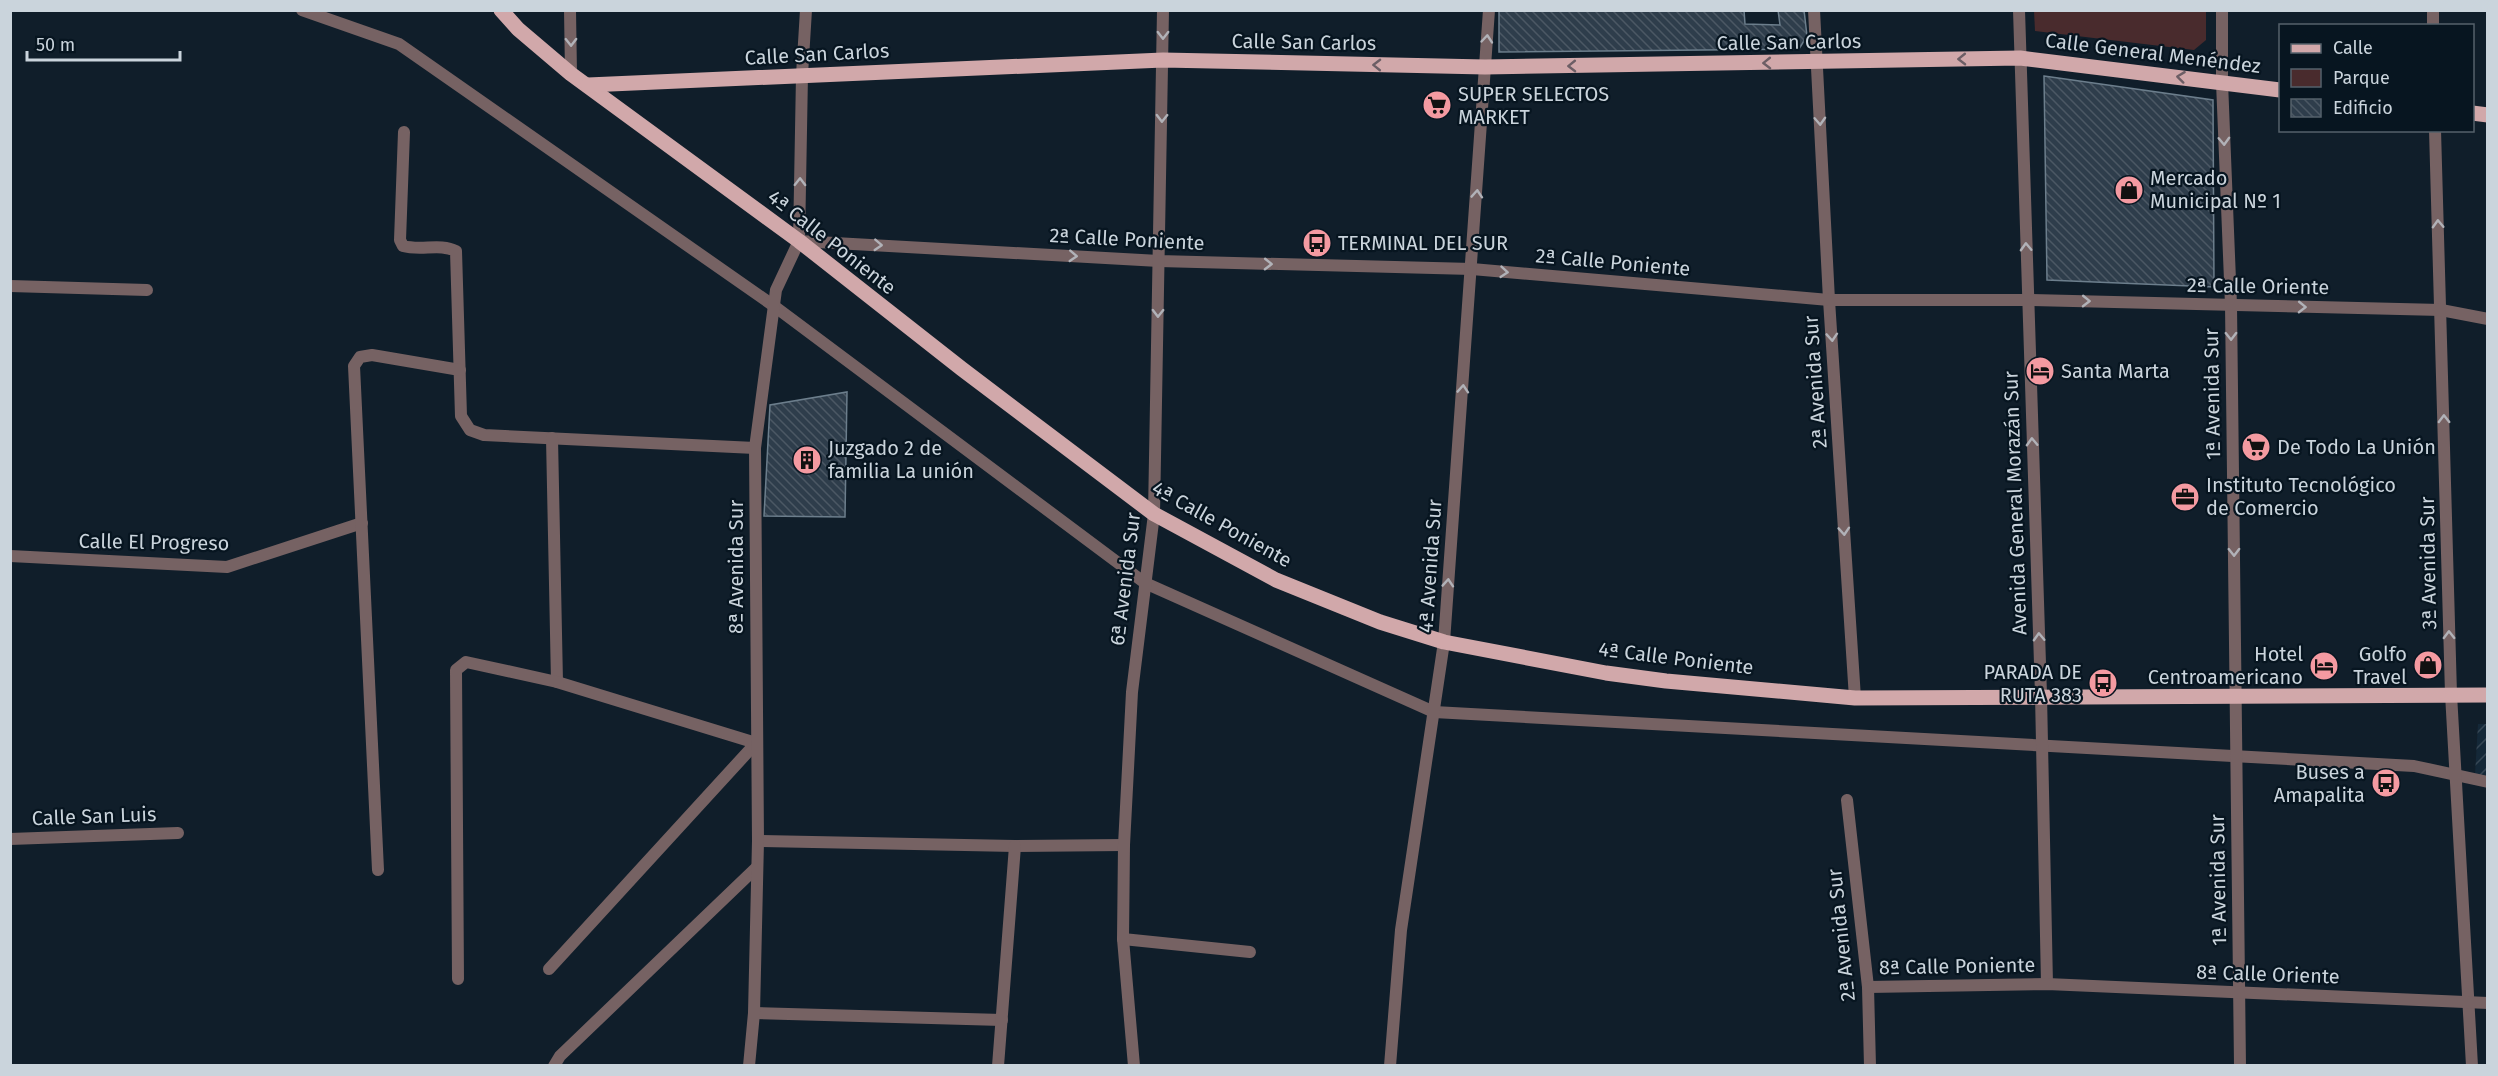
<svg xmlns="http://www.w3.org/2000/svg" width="2498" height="1076" viewBox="0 0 2498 1076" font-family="'Fira Sans',sans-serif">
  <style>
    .industrial { fill: url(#industrial-furrows) }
    .green { fill: #492b2d }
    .building { fill: url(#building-back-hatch); stroke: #6c7e8c; stroke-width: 1.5 }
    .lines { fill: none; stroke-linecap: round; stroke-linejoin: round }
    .street { stroke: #766263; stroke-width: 12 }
    .primary { stroke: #d1a8aa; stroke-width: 15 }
    .oneway { stroke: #b1b2b8 }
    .oneway2 { stroke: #6c5e65 }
    .labels { text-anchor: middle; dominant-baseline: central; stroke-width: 4.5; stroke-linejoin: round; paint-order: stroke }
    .street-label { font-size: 20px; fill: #cad4dc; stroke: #071520 }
    .poi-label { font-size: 20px; fill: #cad4dc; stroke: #071520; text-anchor: start }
  </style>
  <defs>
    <pattern id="industrial-furrows" width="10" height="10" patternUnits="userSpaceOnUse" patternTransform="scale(1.5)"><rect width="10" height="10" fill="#142838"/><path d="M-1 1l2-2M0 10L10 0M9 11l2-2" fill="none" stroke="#354654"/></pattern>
    <pattern id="building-back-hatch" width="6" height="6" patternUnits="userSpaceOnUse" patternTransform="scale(1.5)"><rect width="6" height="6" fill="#2e3d4b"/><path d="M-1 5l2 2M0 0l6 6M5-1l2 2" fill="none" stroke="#4b5864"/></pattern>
  </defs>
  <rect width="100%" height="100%" fill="#101e2a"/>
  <polygon class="industrial" points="2478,724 2487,724 2487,777 2475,775"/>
  <polygon class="green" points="2034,11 2206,11 2206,40 2194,50 2035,31"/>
  <g class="building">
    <polygon points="1499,10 1744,10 1745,24 1780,25 1778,10 1804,10 1807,36 1799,49 1499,52"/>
    <polygon points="2044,76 2213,100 2214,287 2047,280"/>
    <polygon points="847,392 845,517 764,516 770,405"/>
  </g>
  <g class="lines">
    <g class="street">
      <polyline points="302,10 399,44 774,306 1145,583 1434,712 2414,766 2488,782"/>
      <polyline points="570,10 571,74"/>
      <polyline points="1814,10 1829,300 1855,698"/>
      <polyline points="2019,10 2041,695 2047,984"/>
      <polyline points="2222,10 2222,82 2231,305 2240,1066"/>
      <polyline points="2433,10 2433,26"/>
      <polyline points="2435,130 2451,694 2472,1066"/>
      <path d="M404,132l-4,108 3,6c18,5 37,-3 53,5l5,165 9,14 14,5 271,13"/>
      <polyline points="799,241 1159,261 1472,269 1829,300 2028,300 2441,310 2488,319"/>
      <polyline points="10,286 147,290"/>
      <polyline points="552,438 557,682"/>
      <polyline points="10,556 227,567 362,523"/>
      <polyline points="1847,800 1868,987 1870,1066"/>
      <polyline points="10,839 178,833"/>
      <polyline points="758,841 1015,846 1124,845"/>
      <polyline points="378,870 354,366 360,357 372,355 460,370"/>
      <polyline points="1123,939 1250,952"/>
      <polyline points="458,979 456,670 466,662 557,682 756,743 549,969"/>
      <polyline points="1868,987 2047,984 2488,1003"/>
      <polyline points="754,1013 1002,1020"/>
      <polyline points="554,1066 560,1056 756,868"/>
      <polyline points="749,1066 754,1013 758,841 755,448 776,290 799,241 802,75 806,10"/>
      <polyline points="998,1066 1015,846"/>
      <polyline points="1134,1066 1123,939 1124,845 1132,692 1154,514 1163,10"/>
      <polyline points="1390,1066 1401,930 1444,642 1489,10"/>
    </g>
    <g class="primary">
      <polyline points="501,10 518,29 571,74 799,241 962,369 1154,514 1276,580 1380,622 1444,642 1606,673 1666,681 1855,698 2488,695"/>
      <polyline points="588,85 1163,60 1485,67 2020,58 2280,90"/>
      <polyline points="2472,113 2488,115"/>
    </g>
  </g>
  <defs><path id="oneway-chevron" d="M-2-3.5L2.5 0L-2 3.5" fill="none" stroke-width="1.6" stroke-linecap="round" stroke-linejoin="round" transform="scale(1.5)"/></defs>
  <g class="oneway">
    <use href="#oneway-chevron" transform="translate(1163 35) rotate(90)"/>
    <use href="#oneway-chevron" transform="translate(1487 39) rotate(-85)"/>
    <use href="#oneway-chevron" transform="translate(571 42) rotate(89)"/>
    <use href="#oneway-chevron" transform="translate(1162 118) rotate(91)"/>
    <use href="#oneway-chevron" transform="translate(1820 121) rotate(87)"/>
    <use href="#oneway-chevron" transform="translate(2224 141) rotate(88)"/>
    <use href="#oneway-chevron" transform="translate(800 182) rotate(-89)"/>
    <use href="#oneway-chevron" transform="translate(1477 194) rotate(-86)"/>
    <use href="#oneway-chevron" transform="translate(2438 224) rotate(-92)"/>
    <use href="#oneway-chevron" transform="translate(878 245) rotate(3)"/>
    <use href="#oneway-chevron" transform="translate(2026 247) rotate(-92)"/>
    <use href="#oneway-chevron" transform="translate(1073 256) rotate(3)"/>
    <use href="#oneway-chevron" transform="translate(1268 264) rotate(1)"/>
    <use href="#oneway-chevron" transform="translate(1504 272) rotate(5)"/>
    <use href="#oneway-chevron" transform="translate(2086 301) rotate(1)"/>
    <use href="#oneway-chevron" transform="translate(2302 307) rotate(1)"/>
    <use href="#oneway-chevron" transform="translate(1158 313) rotate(91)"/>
    <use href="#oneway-chevron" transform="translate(2231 336) rotate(89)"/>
    <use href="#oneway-chevron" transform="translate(1832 337) rotate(86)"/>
    <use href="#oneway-chevron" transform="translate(1463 389) rotate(-86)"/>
    <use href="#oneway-chevron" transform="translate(2444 419) rotate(-91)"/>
    <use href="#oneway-chevron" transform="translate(2032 442) rotate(-92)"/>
    <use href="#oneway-chevron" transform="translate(1844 531) rotate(86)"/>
    <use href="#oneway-chevron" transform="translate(2234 552) rotate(89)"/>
    <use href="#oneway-chevron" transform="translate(1448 583) rotate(-86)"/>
    <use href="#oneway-chevron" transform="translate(2449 635) rotate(-91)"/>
    <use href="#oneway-chevron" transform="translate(2039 637) rotate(-92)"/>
  </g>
  <g class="oneway2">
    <use href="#oneway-chevron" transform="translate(1962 59) rotate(179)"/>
    <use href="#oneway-chevron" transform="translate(1767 63) rotate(179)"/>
    <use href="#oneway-chevron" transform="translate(1377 65) rotate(-179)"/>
    <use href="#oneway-chevron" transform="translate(1572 66) rotate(179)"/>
    <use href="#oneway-chevron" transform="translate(2181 77) rotate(-173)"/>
  </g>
  <defs>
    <g id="supermarket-disc" transform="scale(1.5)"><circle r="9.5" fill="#f49aa1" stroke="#071520"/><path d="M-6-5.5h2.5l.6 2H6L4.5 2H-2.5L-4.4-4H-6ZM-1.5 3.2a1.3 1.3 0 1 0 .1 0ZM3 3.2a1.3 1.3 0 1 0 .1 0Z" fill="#111"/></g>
    <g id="shop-disc" transform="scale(1.5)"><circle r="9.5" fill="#f49aa1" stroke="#071520"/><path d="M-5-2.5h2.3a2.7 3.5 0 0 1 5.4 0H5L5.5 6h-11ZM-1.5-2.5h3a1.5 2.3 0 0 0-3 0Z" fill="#111"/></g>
    <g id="bus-disc" transform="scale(1.5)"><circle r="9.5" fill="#f49aa1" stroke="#071520"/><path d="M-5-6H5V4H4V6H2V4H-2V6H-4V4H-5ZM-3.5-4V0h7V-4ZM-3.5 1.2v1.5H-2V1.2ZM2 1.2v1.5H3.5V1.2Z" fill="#111"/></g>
    <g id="hotel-disc" transform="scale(1.5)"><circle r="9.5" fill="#f49aa1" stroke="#071520"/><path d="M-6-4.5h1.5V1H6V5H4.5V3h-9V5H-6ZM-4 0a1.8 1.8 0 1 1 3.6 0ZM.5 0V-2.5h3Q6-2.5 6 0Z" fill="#111"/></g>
    <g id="building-disc" transform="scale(1.5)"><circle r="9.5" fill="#f49aa1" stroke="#071520"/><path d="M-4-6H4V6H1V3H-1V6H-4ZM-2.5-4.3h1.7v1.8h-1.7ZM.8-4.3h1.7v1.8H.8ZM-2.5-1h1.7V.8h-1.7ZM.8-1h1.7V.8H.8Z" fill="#111"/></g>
    <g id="office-disc" transform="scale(1.5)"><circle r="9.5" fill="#f49aa1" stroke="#071520"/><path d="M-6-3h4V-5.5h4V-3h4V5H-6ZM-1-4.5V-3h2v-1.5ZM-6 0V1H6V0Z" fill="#111"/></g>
  </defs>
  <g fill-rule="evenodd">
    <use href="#supermarket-disc" x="1437" y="105"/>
    <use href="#shop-disc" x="2129" y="190"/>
    <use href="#bus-disc" x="1317" y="243"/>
    <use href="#hotel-disc" x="2040" y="371"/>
    <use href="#supermarket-disc" x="2256" y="447"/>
    <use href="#building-disc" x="807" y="460"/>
    <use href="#office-disc" x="2185" y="497"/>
    <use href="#shop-disc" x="2428" y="665"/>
    <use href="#hotel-disc" x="2324" y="666"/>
    <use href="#bus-disc" x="2103" y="683"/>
    <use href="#bus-disc" x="2386" y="783"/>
  </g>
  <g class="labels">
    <g class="street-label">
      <text transform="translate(1304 42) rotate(1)">Calle San Carlos</text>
      <text transform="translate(1789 42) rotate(-1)">Calle San Carlos</text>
      <text transform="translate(2153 53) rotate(7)">Calle General Menéndez</text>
      <text transform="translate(817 54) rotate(-3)">Calle San Carlos</text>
      <text transform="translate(1127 239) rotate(3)">2ª Calle Poniente</text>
      <text transform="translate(832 242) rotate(38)">4ª Calle Poniente</text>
      <text transform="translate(1613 262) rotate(5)">2ª Calle Poniente</text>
      <text transform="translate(2258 286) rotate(1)">2ª Calle Oriente</text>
      <text transform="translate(1815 382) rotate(-94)">2ª Avenida Sur</text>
      <text transform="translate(2212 394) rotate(-91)">1ª Avenida Sur</text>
      <text transform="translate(2015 503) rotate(-92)">Avenida General Morazán Sur</text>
      <text transform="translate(1222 524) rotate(29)">4ª Calle Poniente</text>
      <text transform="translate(154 542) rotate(1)">Calle El Progreso</text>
      <text transform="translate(2428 563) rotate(-91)">3ª Avenida Sur</text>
      <text transform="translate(1430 566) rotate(-86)">4ª Avenida Sur</text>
      <text transform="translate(736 567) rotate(-90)">8ª Avenida Sur</text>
      <text transform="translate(1125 579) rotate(-83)">6ª Avenida Sur</text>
      <text transform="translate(1676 658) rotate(7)">4ª Calle Poniente</text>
      <text transform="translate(94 816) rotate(-2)">Calle San Luis</text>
      <text transform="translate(2218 880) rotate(-91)">1ª Avenida Sur</text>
      <text transform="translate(1841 935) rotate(-96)">2ª Avenida Sur</text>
      <text transform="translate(1957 966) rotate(-1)">8ª Calle Poniente</text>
      <text transform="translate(2268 974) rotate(2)">8ª Calle Oriente</text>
    </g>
    <g class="poi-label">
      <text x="1458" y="94">SUPER SELECTOS<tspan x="1458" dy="23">MARKET</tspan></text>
      <text x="2150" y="178">Mercado<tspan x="2150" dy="23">Municipal Nº 1</tspan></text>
      <text x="1338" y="243">TERMINAL DEL SUR</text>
      <text x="2061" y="371">Santa Marta</text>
      <text x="2277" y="447">De Todo La Unión</text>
      <text x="828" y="448">Juzgado 2 de<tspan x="828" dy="23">familia La unión</tspan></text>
      <text x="2206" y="485">Instituto Tecnológico<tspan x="2206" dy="23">de Comercio</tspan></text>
      <text x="2303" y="654" text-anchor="end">Hotel<tspan x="2303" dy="23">Centroamericano</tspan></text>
      <text x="2407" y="654" text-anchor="end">Golfo<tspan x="2407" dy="23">Travel</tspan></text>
      <text x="2082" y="672" text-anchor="end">PARADA DE<tspan x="2082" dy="23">RUTA 383</tspan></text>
      <text x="2365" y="772" text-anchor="end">Buses a<tspan x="2365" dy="23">Amapalita</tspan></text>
    </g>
  </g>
  <rect width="2498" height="1076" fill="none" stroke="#cad4dc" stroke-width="24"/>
  <rect x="2279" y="24" width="195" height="108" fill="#071520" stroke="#55616b" stroke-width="1.5"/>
  <rect x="2291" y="44" width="30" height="9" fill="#d1a8aa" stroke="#55616b" stroke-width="1.5"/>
  <text x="2333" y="54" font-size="18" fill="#cad4dc">Calle</text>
  <rect x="2291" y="69" width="30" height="18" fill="#492b2d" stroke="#55616b" stroke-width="1.5"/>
  <text x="2333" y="84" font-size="18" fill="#cad4dc">Parque</text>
  <rect x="2291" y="99" width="30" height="18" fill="url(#building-back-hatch)" stroke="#55616b" stroke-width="1.5"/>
  <text x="2333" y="114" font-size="18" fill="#cad4dc">Edificio</text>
  <path d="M27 51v9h153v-9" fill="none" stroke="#cad4dc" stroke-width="3"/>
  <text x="36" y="51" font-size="18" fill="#cad4dc" stroke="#071520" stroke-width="4.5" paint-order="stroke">50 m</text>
</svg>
